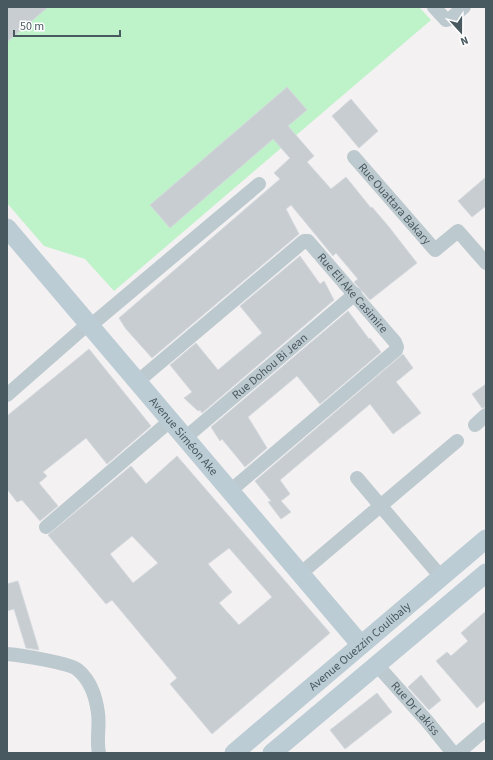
<svg xmlns="http://www.w3.org/2000/svg" width="493" height="760" viewBox="0 0 493 760" font-family="'Source Sans 3',sans-serif">
  <style>
    .green { fill: #bef2c9 }
    .building { fill: #c8cdd1; stroke: #d5d9dd; fill-rule: evenodd }
    .lines { fill: none; stroke-linecap: round; stroke-linejoin: round }
    .street { stroke: #bcc9ce; stroke-width: 14 }
    .secondary { stroke: #bcccd4; stroke-width: 19 }
    .labels { text-anchor: middle; dominant-baseline: central; stroke-width: 3; stroke-linejoin: round; paint-order: stroke }
    .street-label { font-size: 12px; fill: #485960; stroke: #fff }
  </style>
  <rect width="100%" height="100%" fill="#f4f1f2"/>
  <polygon class="green" points="7,7 419,7 431,20 114,291 85,259 44,246 7,203"/>
  <g class="building">
    <polygon points="7,7 48,7 7,42"/>
    <polygon points="287,87 307,110 288,126 314,156 307,162 331,189 346,177 371,208 372,207 389,227 417,263 370,300 354,282 358,279 336,253 333,256 291,205 286,209 299,234 152,358 126,329 119,318 280,179 274,173 290,158 273,139 170,228 150,205"/>
    <polygon points="351,99 378,131 359,148 332,116"/>
    <polygon points="486,177 486,206 472,217 458,201"/>
    <polygon points="300,256 320,284 324,281 334,300 202,413 200,410 198,411 184,398 192,392 170,365 196,343 218,370 262,333 240,306"/>
    <polygon points="348,311 369,339 370,338 381,352 320,404 297,376 248,417 267,448 245,467 222,439 220,441 211,427"/>
    <polygon points="89,349 151,426 107,464 86,438 43,472 47,476 39,483 58,506 40,521 22,500 17,502 7,489 7,416"/>
    <polygon points="403,354 413,368 396,382 421,413 393,434 370,404 280,480 290,494 281,501 291,512 281,519 268,502 271,501 255,481"/>
    <polygon points="486,384 486,407 482,408 472,394"/>
    <path d="M177,456l153,177 -118,101 -42,-50 7,-6 -65,-78 -6,4 -58,-69 83,-69 15,18zM132,536l26,27 -25,20 -23,-29zM229,548l43,49 -33,28 -20,-22 13,-11 -24,-28z"/>
    <polygon points="18,581 39,650 26,648 14,609 7,611 7,584"/>
    <polygon points="486,611 486,700 477,708 436,661 447,652 451,656 468,641 461,633"/>
    <polygon points="421,675 441,700 429,710 408,687"/>
    <polygon points="377,693 392,712 345,749 330,730"/>
  </g>
  <g class="lines">
    <g class="street">
      <polyline points="434,7 446,20 450,19 464,7"/>
      <path id="s1" d="M354,157l81,93 23,-19 28,32"/>
      <polyline points="90,326 259,184"/>
      <path id="s2" d="M137,382l167,-141h4l87,101 2,5 -1,3 -166,141"/>
      <polyline points="7,395 88,324"/>
      <polyline points="475,425 486,415"/>
      <path id="s3" d="M185,438l170,-144"/>
      <polyline points="357,478 441,577"/>
      <polyline points="46,527 170,421"/>
      <polyline points="300,574 457,441"/>
      <path d="M7,654c12,1 64,9 71,16 13,11 18,27 20,43 2,13 -2,27 1,40"/>
      <path id="s4" d="M377,665l50,56 26,32"/>
      <polyline points="458,753 486,729"/>
    </g>
    <g class="secondary">
      <path id="s5" d="M7,228l354,417"/>
      <path id="s6" d="M234,753l252,-214"/>
      <polyline points="272,753 486,573"/>
    </g>
  </g>
  <g class="labels">
    <g class="street-label">
      <text stroke="none"><textPath href="#s1" startOffset="62">Rue Ouattara Bakary</textPath></text>
      <text stroke="none"><textPath href="#s2" startOffset="291">Rue Eli Ake Casimire</textPath></text>
      <text stroke="none"><textPath href="#s3" startOffset="111">Rue Dohou Bi Jean</textPath></text>
      <text stroke="none"><textPath href="#s5" startOffset="273">Avenue Siméon Ake</textPath></text>
      <text stroke="none"><textPath href="#s6" startOffset="165">Avenue Ouezzin Coulibaly</textPath></text>
      <text stroke="none"><textPath href="#s4" startOffset="58">Rue Dr Lakiss</textPath></text>
    </g>
  </g>
  <rect width="493" height="760" fill="none" stroke="#485960" stroke-width="16"/>
  <g transform="translate(461 32) rotate(159)" stroke="#ffffff" stroke-width="3" paint-order="stroke">
  <path d="M0-3L7 15L0 10L-7 15Z" fill="#485960"/>
  <text y="-6" font-size="11" font-weight="bold" text-anchor="middle" fill="#485960">N</text>
  </g>
  <path d="M14 30v6h106v-6" fill="none" stroke="#485960" stroke-width="2"/>
  <text x="20" y="30" font-size="12" fill="#485960" stroke="#ffffff" stroke-width="3" paint-order="stroke">50 m</text>
</svg>
